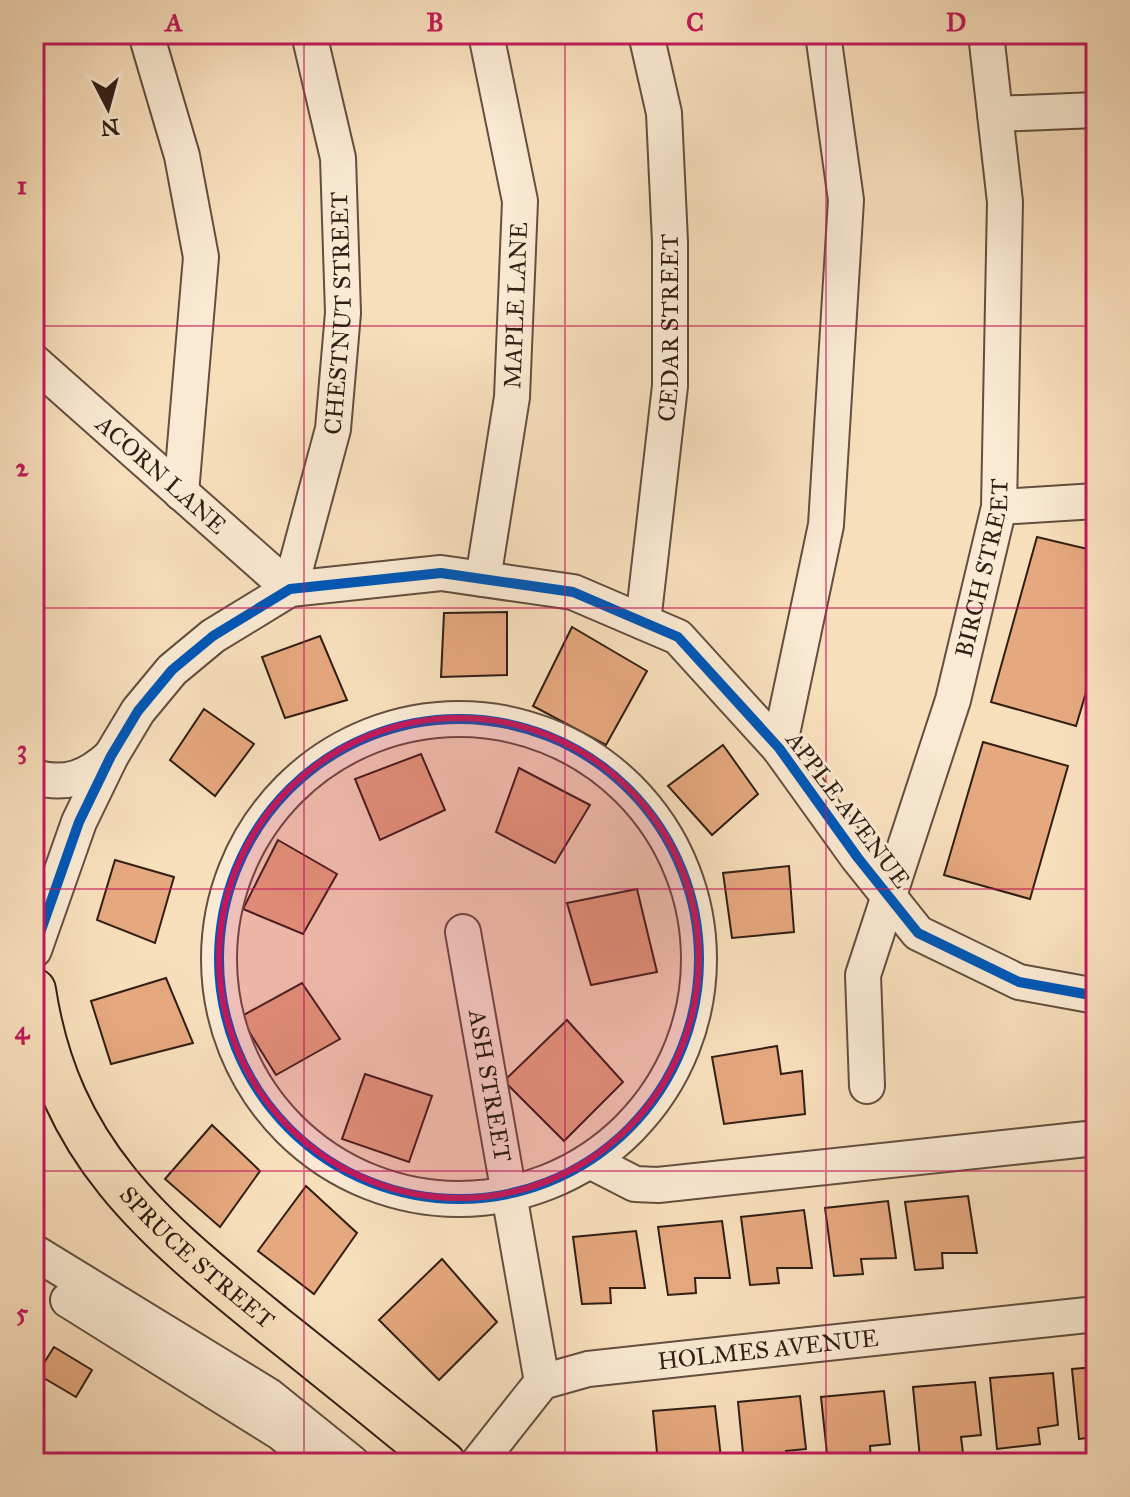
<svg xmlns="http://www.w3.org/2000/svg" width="1130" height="1497" viewBox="0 0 1130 1497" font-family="'IM FELL Great Primer',serif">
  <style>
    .building { fill: #e6a87e; stroke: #311e15; stroke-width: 2 }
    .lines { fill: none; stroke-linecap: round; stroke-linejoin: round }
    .minor-casing { stroke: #634e3f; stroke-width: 38 }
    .major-casing { stroke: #311e15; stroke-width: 46 }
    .minor { stroke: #faead3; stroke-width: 34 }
    .major { stroke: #f8dfbc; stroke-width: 42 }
    .cycleway-casing { stroke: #faead3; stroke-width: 15 }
    .cycleway { stroke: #0057b8; stroke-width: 10 }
    .marked { fill: #c2185b; fill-opacity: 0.2; stroke: #c2185b; stroke-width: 6; stroke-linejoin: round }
    .grid { fill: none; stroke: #c2185b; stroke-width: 2; stroke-opacity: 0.55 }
    .labels { text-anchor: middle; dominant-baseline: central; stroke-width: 6; stroke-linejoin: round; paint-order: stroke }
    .street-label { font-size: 24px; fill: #311e15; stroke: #faead3 }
    .neatline { fill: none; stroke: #c2185b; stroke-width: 3 }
    .grid-label { font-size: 26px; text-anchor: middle; font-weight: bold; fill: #c2185b }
  </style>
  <rect width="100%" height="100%" fill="#f8dfbc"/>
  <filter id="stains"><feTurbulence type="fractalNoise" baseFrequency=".0025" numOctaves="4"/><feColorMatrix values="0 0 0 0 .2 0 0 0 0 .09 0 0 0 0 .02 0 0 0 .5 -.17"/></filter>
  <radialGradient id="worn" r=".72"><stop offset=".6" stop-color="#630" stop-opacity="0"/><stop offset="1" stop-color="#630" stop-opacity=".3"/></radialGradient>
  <g class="building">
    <polygon points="1037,537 1096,551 1096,659 1076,726 991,702"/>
    <polygon points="507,612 507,675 441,677 444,613"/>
    <polygon points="572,627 647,671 606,745 533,706"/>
    <polygon points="320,636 347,700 285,718 262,657"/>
    <polygon points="204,709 254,744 215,796 170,760"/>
    <polygon points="983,742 1068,766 1030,899 944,875"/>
    <polygon points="723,745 758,794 712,835 668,786"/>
    <polygon points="421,754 445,810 380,840 355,779"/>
    <polygon points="519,768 590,805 555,863 496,832"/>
    <polygon points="278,840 337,874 303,934 243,909"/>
    <polygon points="115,860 174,877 155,943 97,920"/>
    <polygon points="789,866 794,932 732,938 723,873"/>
    <polygon points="637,889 657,972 591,985 567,903"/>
    <polygon points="166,978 193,1043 111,1064 91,1001"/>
    <polygon points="302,983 340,1039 276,1075 240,1017"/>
    <polygon points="567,1020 623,1082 564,1141 504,1081"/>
    <polygon points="777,1046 781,1074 802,1071 805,1114 724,1124 712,1057"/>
    <polygon points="365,1074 432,1096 409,1162 342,1139"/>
    <polygon points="212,1125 260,1171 220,1227 165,1179"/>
    <polygon points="306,1186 357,1233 314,1294 258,1251"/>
    <polygon points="968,1196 977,1253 942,1253 943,1268 915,1270 905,1202"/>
    <polygon points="888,1201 896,1258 861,1259 863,1274 834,1276 825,1208"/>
    <polygon points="804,1210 812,1268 777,1268 779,1283 750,1285 741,1217"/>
    <polygon points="722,1221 730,1278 695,1278 696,1293 668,1295 658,1227"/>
    <polygon points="636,1231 645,1288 610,1288 611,1303 582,1304 573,1237"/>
    <polygon points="442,1259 497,1322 439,1380 379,1320"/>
    <polygon points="54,1347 92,1370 76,1397 37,1374"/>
    <polygon points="1096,1367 1096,1437 1079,1439 1072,1369"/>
    <polygon points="1053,1373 1058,1425 1038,1428 1040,1444 997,1449 990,1378"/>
    <polygon points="975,1382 981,1435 961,1437 963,1453 920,1458 913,1387"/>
    <polygon points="884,1391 890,1444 870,1446 871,1462 828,1463 821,1397"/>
    <polygon points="800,1396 806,1449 786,1451 788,1463 744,1463 738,1402"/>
    <polygon points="715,1406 721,1458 701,1463 658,1463 653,1411"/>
  </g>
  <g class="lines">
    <g class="minor-casing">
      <g id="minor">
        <polyline points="146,34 182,156 201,257 181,493"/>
        <polyline points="995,114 1096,110"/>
        <path id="s1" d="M34,362l256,227 43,-160 10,-116 -5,-155 -29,-124"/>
        <polyline points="999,507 1096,501"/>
        <path id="s2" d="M483,579l29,-182 8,-196 -34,-167"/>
        <path id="s3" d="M643,622l27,-236v-144l-6,-129 -18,-79"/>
        <circle cx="459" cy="959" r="240"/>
        <polyline points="779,748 826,525 846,200 823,34"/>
        <path d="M34,777c32,9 53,1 77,-21"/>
        <path id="s4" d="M463,932l79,450"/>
        <polyline points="34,950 79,822 111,756 138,711 172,670 213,636 290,589 441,573 573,592 678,637 779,748 858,858 918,933 1019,982 1096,996"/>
        <path id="s5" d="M867,1086l-4,-111 90,-275 46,-193 6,-305 -19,-168"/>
        <polyline points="590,1161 635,1184 658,1185 1096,1138"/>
        <polyline points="34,1252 269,1396 352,1463"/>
        <polyline points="68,1300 281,1433 303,1451"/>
        <path id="s6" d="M478,1463l64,-81 46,-13 508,-55"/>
      </g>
    </g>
    <g class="major-casing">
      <g id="major">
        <path id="s7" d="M34,990c25,163 119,238 240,336 57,45 113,91 170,137"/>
      </g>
    </g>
    <use href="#minor" class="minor"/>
    <use href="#major" class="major"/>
    <g class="cycleway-casing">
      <g id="cycleway">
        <circle cx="459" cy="959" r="240"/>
        <polyline points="34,950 79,822 111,756 138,711 172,670 213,636 290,589 441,573 573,592 678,637 779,748 858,858 918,933 1019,982 1096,996"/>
      </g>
    </g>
    <use href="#cycleway" class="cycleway"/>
  </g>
  <path class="marked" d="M219 958a240 240 0 1 1 480 0a240 240 0 1 1-480 0Z"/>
  <path class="grid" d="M304,34v1429M565,34v1429M826,34v1429M34,326h1062M34,608h1062M34,889h1062M34,1171h1062"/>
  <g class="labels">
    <g class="street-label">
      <text stroke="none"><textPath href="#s2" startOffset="276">MAPLE LANE</textPath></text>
      <text stroke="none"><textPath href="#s1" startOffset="624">CHESTNUT STREET</textPath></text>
      <text stroke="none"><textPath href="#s3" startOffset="296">CEDAR STREET</textPath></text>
      <text stroke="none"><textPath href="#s1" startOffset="170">ACORN LANE</textPath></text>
      <text stroke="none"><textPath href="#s5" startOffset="536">BIRCH STREET</textPath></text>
      <text transform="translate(848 810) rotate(53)">APPLE AVENUE</text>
      <text stroke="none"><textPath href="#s4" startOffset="156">ASH STREET</textPath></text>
      <text stroke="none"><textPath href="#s7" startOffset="322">SPRUCE STREET</textPath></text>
      <text stroke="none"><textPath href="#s6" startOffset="332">HOLMES AVENUE</textPath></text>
    </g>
  </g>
  <rect width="1130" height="1497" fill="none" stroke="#f8dfbc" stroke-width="88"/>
  <g transform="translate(108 108) rotate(174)" stroke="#faead3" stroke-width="6" paint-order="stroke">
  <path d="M0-6L14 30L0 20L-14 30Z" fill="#311e15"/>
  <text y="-12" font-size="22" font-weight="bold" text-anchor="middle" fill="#311e15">N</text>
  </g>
  <rect x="44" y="44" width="1042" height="1409" class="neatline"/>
  <g class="grid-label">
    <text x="174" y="31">A</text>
    <text x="435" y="31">B</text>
    <text x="695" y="31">C</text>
    <text x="956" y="31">D</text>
    <text x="22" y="194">1</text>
    <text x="22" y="476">2</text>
    <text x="22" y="758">3</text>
    <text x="22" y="1039">4</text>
    <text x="22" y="1321">5</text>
  </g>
  <rect width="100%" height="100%" filter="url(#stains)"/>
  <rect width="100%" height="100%" fill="url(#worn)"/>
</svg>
